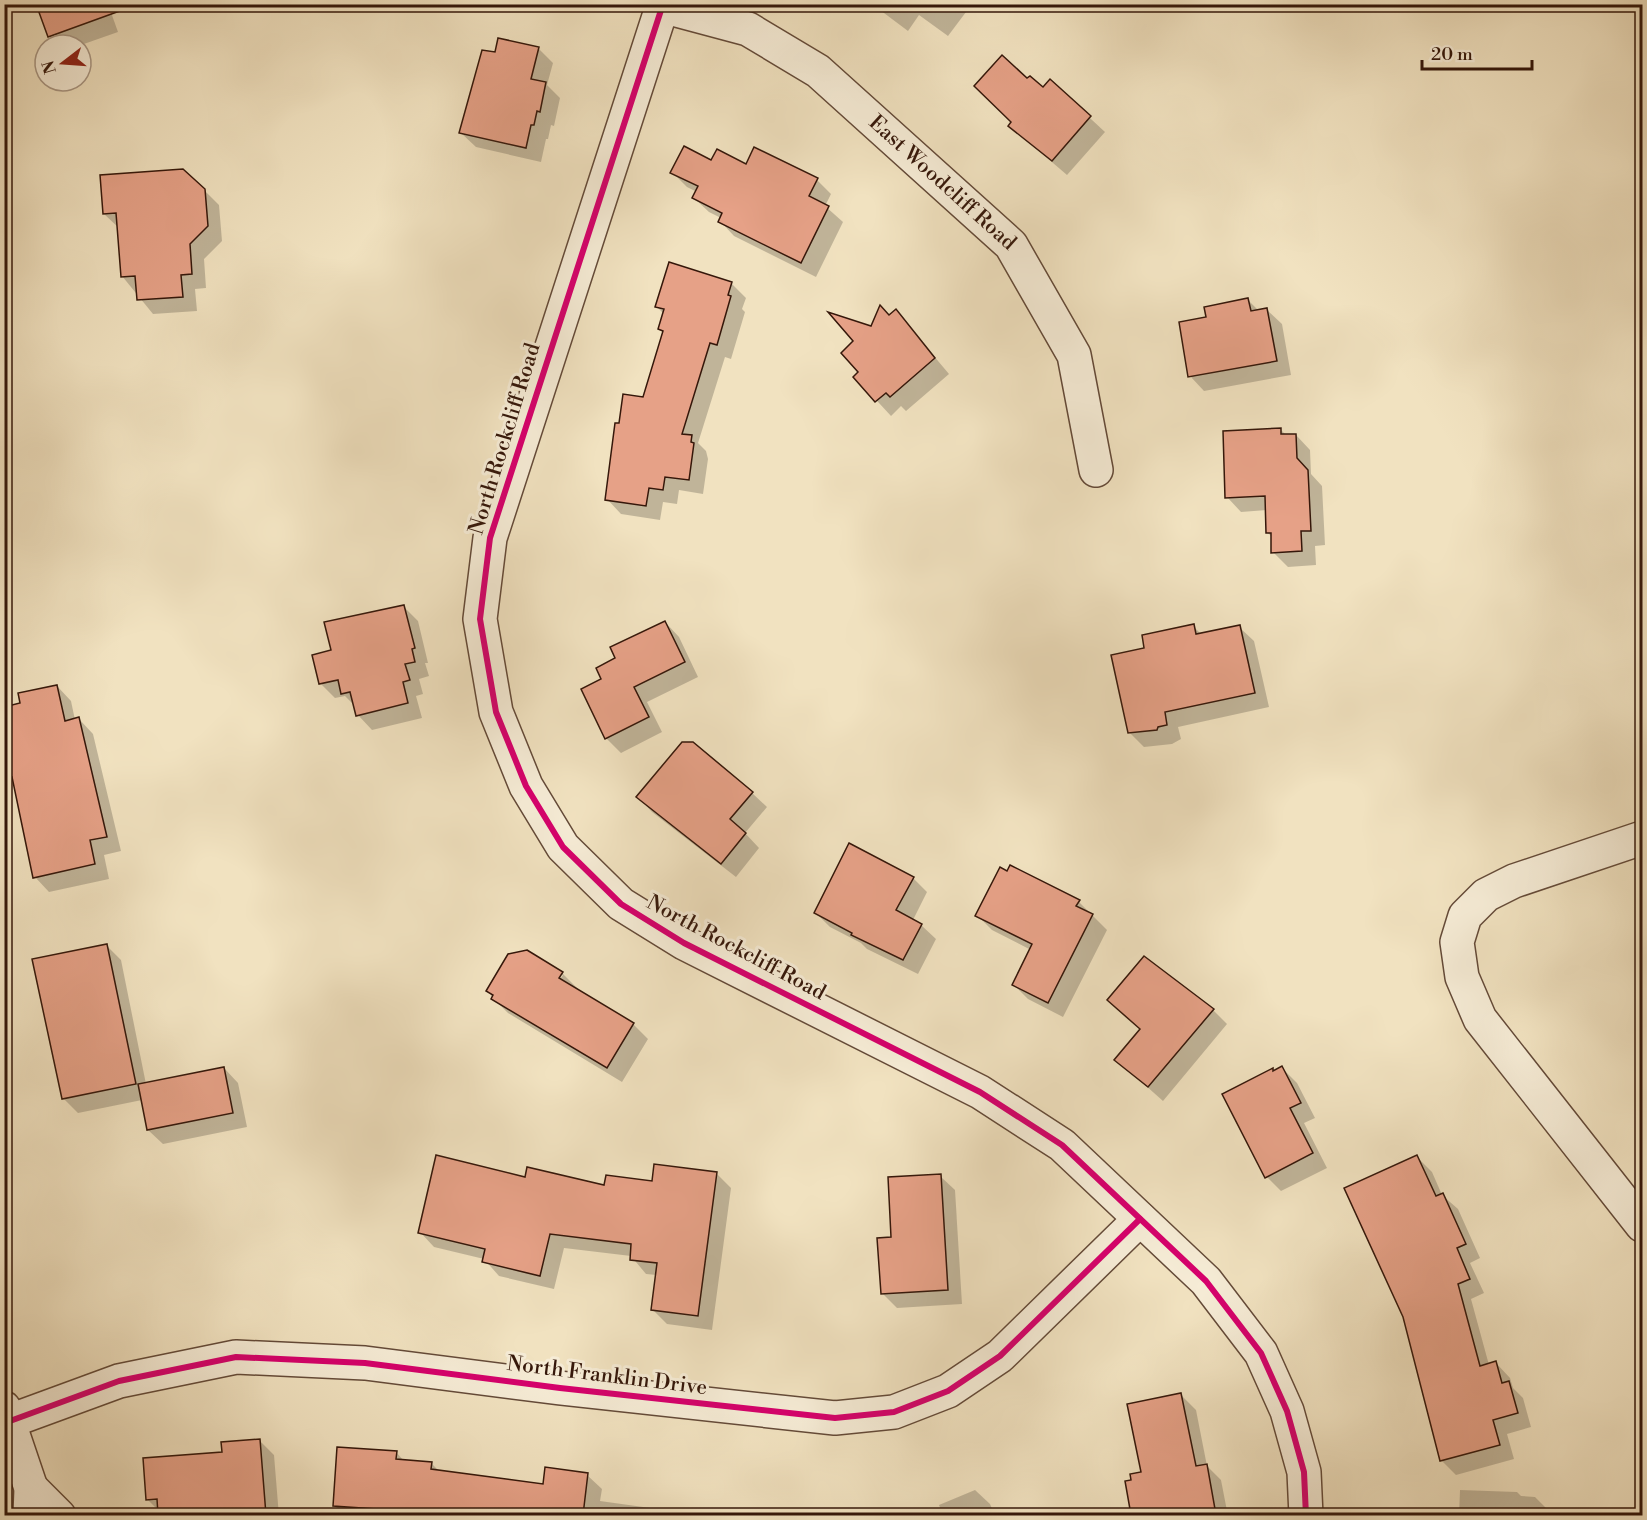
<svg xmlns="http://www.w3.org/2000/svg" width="1647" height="1520" viewBox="0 0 1647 1520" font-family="'Libre Bodoni',serif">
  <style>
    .shadow { fill: #0003; fill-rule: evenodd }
    .building { fill: #e6a187; stroke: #35170a; stroke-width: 1.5 }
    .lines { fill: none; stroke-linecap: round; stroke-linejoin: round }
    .minor-casing { stroke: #644a38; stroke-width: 36 }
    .minor { stroke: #f6ecd6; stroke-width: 33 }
    .cycleway-casing { stroke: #f6ecd6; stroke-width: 10 }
    .cycleway { stroke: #d6006c; stroke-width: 6 }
    .labels { text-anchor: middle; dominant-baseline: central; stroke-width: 6; stroke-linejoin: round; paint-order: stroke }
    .street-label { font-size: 21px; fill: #35170a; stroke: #f6ecd6 }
  </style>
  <rect width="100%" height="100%" fill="#f1e2c0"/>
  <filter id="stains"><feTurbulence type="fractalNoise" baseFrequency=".00333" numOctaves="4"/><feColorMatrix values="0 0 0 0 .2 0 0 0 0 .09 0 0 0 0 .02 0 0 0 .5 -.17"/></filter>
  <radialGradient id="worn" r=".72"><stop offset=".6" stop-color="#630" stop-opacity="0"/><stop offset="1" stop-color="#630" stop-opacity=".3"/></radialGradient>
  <g class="shadow">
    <polygon points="4,4 28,4 4,13"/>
    <polygon points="108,4 118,32 81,45 58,45 49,36"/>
    <polygon points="872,4 972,4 948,36 919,15 908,31"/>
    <polygon points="538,48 553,63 547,85 560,98 554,126 551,125 548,139 546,139 541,162 476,147 461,133 496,54"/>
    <polygon points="1027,80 1043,89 1050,81 1105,132 1067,175 1010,126"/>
    <polygon points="712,162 817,180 831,194 825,206 843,222 816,277 734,236 720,221 721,218 709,212 694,198 697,192 687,187 672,172"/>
    <polygon points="204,190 219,205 222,241 204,259 206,288 195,289 197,311 153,314 122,276 119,228 104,214"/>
    <polygon points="731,283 746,298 742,309 745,312 731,359 725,357 698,443 706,451 708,459 703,494 679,490 677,504 663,502 660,520 621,514 607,499 620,425 644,398 664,333 659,329 664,314 656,306"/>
    <polygon points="1248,300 1259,311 1267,310 1282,324 1291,375 1204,391 1190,376 1207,318"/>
    <polygon points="896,311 949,374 906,411 901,406 891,416 855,377 860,372 856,342"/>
    <polygon points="1280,429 1287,436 1296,435 1310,450 1311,474 1322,486 1325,545 1315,546 1316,565 1288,567 1273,552 1272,537 1268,533 1267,510 1241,512 1227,497"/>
    <polygon points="4,547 9,573 4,574"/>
    <polygon points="403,606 418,621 428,663 425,663 429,676 419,679 423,694 416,696 422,718 372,730 358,715 355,706 345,696 335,698 321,684 314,656 333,651"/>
    <polygon points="665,622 679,637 698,677 647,702 662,732 621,753 606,738 603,680 617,659"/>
    <polygon points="1193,626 1202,635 1239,627 1254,641 1269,707 1178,727 1181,739 1172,744 1144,747 1130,733 1146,649"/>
    <polygon points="57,686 71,701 75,720 79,719 93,734 121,851 104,855 109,879 49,892 35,877 15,782 5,765 4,709 22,705"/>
    <polygon points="752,793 767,807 745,833 759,848 736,877 652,812 638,797"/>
    <polygon points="913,878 927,892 913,920 921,925 936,939 918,974 867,949 861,943 830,927 816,913"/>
    <polygon points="1079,902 1107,930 1063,1017 1028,999 1014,985 1031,950 992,930 977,915"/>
    <polygon points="106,945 121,960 146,1084 224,1068 238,1083 247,1127 163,1144 148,1130 142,1100 78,1113 63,1098"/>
    <path d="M526,951l36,22 15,15 -2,2 58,34 15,15 -26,43 -114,-69 -15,-15 -5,-7zM560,975h3l-7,10z"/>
    <polygon points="1109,1000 1213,1010 1227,1024 1163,1101 1117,1060 1141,1030"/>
    <polygon points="1282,1068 1297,1083 1315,1118 1304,1123 1327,1168 1281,1191 1267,1177 1272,1070 1274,1072"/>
    <polygon points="1417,1157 1432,1172 1442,1195 1458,1209 1480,1258 1470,1263 1484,1293 1471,1299 1489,1365 1496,1363 1510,1378 1513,1388 1523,1398 1531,1427 1507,1434 1514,1459 1456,1475 1441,1460"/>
    <polygon points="716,1173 731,1188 712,1330 667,1324 652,1309 657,1275 646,1274 631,1256 564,1248 554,1289 499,1276 484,1259 434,1247 420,1232 526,1178 606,1187"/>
    <polygon points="940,1176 955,1190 962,1304 897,1308 882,1293"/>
    <polygon points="1181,1395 1196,1410 1207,1466 1221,1480 1228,1516 1133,1516 1126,1482 1143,1473"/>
    <polygon points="260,1441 274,1455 279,1516 159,1516 159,1511 147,1499 224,1453"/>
    <polygon points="396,1452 404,1461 431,1463 439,1471 544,1486 587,1475 602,1489 600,1501 708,1516 345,1516 335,1506"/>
    <polygon points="975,1490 990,1504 995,1516 943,1516 939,1505"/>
    <polygon points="1460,1490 1517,1492 1521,1496 1535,1497 1549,1511 1549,1516 1459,1516"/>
    <polygon points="1030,1512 1033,1516 1022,1516"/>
    <polygon points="777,1514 836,1516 777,1516"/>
  </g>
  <g class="building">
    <polygon points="36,4 127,4 128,8 48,37"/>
    <polygon points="498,38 539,47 531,79 546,82 540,112 537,111 534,125 531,125 526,148 459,133 482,50 495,52"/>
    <polygon points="1002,55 1027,78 1030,76 1043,87 1050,79 1091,116 1052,161 1008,126 1011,122 974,86"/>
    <polygon points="684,146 711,160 717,149 746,164 754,147 818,178 809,196 829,206 801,263 718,222 722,213 692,198 698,186 670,173"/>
    <polygon points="183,169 205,189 208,226 190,244 192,274 181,275 183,297 137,300 135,276 121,277 116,213 103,214 100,175"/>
    <polygon points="669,262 732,282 728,295 731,296 717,345 710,343 682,434 692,435 691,442 694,443 689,480 665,477 663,490 649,488 646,506 605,500 615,423 619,423 623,394 643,397 663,331 658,329 664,309 655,307"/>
    <polygon points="1248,298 1251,311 1267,308 1277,361 1188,377 1179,322 1206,317 1204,307"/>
    <polygon points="880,305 889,315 896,309 935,358 890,397 886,393 875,402 853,377 858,372 841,353 853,341 828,312 871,326"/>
    <polygon points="1281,428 1281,434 1296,434 1297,458 1308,470 1311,531 1301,531 1302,551 1271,553 1271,533 1266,533 1265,496 1225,498 1223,431"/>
    <polygon points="404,605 415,648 412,649 415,662 405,664 410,680 403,682 408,703 356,716 350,692 341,694 338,680 319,684 312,655 331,650 324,622"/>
    <polygon points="665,621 685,662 634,687 649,717 605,739 581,689 601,679 596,668 615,658 610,647"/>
    <polygon points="1194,624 1196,634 1240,625 1255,693 1165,712 1167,725 1158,727 1157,730 1128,733 1111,655 1144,648 1142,635"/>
    <polygon points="57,685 65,721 79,717 107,837 90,840 95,864 33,878 12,777 9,778 4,759 4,707 20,703 18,693"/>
    <polygon points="682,742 693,742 753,792 730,819 746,833 721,864 636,797"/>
    <polygon points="849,843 914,877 896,910 922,924 903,960 851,935 852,933 814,913"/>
    <polygon points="1010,865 1080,900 1076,906 1093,914 1048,1003 1012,985 1032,944 975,916 1000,867 1007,871"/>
    <polygon points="107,944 136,1084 62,1099 32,959"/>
    <polygon points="527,950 563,972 559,978 634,1023 607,1068 491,999 493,995 486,991 508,954"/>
    <polygon points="1144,956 1214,1009 1148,1087 1114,1060 1140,1029 1107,1000"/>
    <polygon points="1282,1066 1301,1103 1290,1108 1313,1153 1265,1178 1222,1094 1273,1068 1273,1071"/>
    <polygon points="224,1067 233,1113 147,1130 138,1084"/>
    <polygon points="436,1155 525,1177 527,1167 604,1185 606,1175 652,1181 654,1164 717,1172 698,1316 651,1310 657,1263 630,1260 631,1244 550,1234 540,1276 482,1262 485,1249 418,1233"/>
    <polygon points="1417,1155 1436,1196 1443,1193 1466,1244 1457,1248 1470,1279 1458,1284 1480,1366 1496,1361 1502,1383 1509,1381 1518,1413 1493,1420 1500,1445 1440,1461 1403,1317 1344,1188"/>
    <polygon points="941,1174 948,1290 881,1294 877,1238 891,1237 888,1177"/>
    <polygon points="1181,1393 1196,1466 1207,1464 1215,1509 1200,1512 1200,1515 1131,1515 1125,1481 1131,1480 1130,1474 1141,1472 1127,1404"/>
    <polygon points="260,1439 266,1515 158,1515 157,1499 146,1500 143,1458 222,1452 221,1442"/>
    <polygon points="337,1447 397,1451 396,1459 432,1462 431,1469 543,1484 545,1467 588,1473 583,1515 465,1515 333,1506"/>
  </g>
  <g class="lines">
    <g class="minor-casing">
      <g id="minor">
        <polyline points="663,4 490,538 480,619 496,712 526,786 563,847 621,904 684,943 980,1092 1062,1145 1206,1281 1261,1353 1287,1411 1304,1472 1306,1516"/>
        <path id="s1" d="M662,6l86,23 70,42 193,174 63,110 22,115"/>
        <polyline points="1642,838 1514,881 1486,895 1465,916 1457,942 1462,977 1480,1019 1642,1225"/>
        <polyline points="4,1408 31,1488 30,1516"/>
        <polyline points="10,1421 119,1381 236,1357 365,1363 560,1388 835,1418 894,1412 948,1391 1000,1356 1140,1219"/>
        <polyline points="31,1488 59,1516"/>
      </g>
    </g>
    <use href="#minor" class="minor"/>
    <g class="cycleway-casing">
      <g id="cycleway">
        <polyline points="663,4 490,538 480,619 496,712 526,786 563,847 621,904 684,943 980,1092 1062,1145 1206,1281 1261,1353 1287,1411 1304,1472 1306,1516"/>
        <polyline points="10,1421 119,1381 236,1357 365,1363 560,1388 835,1418 894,1412 948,1391 1000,1356 1140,1219"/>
      </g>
    </g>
    <use href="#cycleway" class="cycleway"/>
  </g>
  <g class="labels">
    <g class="street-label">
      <text stroke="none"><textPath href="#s1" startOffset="338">East Woodcliff Road</textPath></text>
      <text transform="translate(505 439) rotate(-73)">North Rockcliff Road</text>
      <text transform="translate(736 948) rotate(28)">North Rockcliff Road</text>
      <text transform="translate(607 1376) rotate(7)">North Franklin Drive</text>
    </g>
  </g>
  <rect width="1647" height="1520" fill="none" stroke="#f1e2c0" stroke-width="24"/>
  <rect x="6" y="6" width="1635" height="1508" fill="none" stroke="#35170a" stroke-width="3"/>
  <rect x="12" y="12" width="1623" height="1496" fill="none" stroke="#35170a" stroke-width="1.5"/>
  <g transform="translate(63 63) rotate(253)"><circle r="28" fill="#f6ecd6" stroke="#a99784" stroke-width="1.5"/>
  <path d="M0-4.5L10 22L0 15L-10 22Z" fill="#8f2418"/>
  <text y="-9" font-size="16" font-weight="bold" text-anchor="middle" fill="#35170a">N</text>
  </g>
  <path d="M1422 60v9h110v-9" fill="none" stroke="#35170a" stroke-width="3"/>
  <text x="1431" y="60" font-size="18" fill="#35170a" stroke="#f6ecd6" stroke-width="4.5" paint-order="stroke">20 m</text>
  <rect width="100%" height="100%" filter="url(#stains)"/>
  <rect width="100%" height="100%" fill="url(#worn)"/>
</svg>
